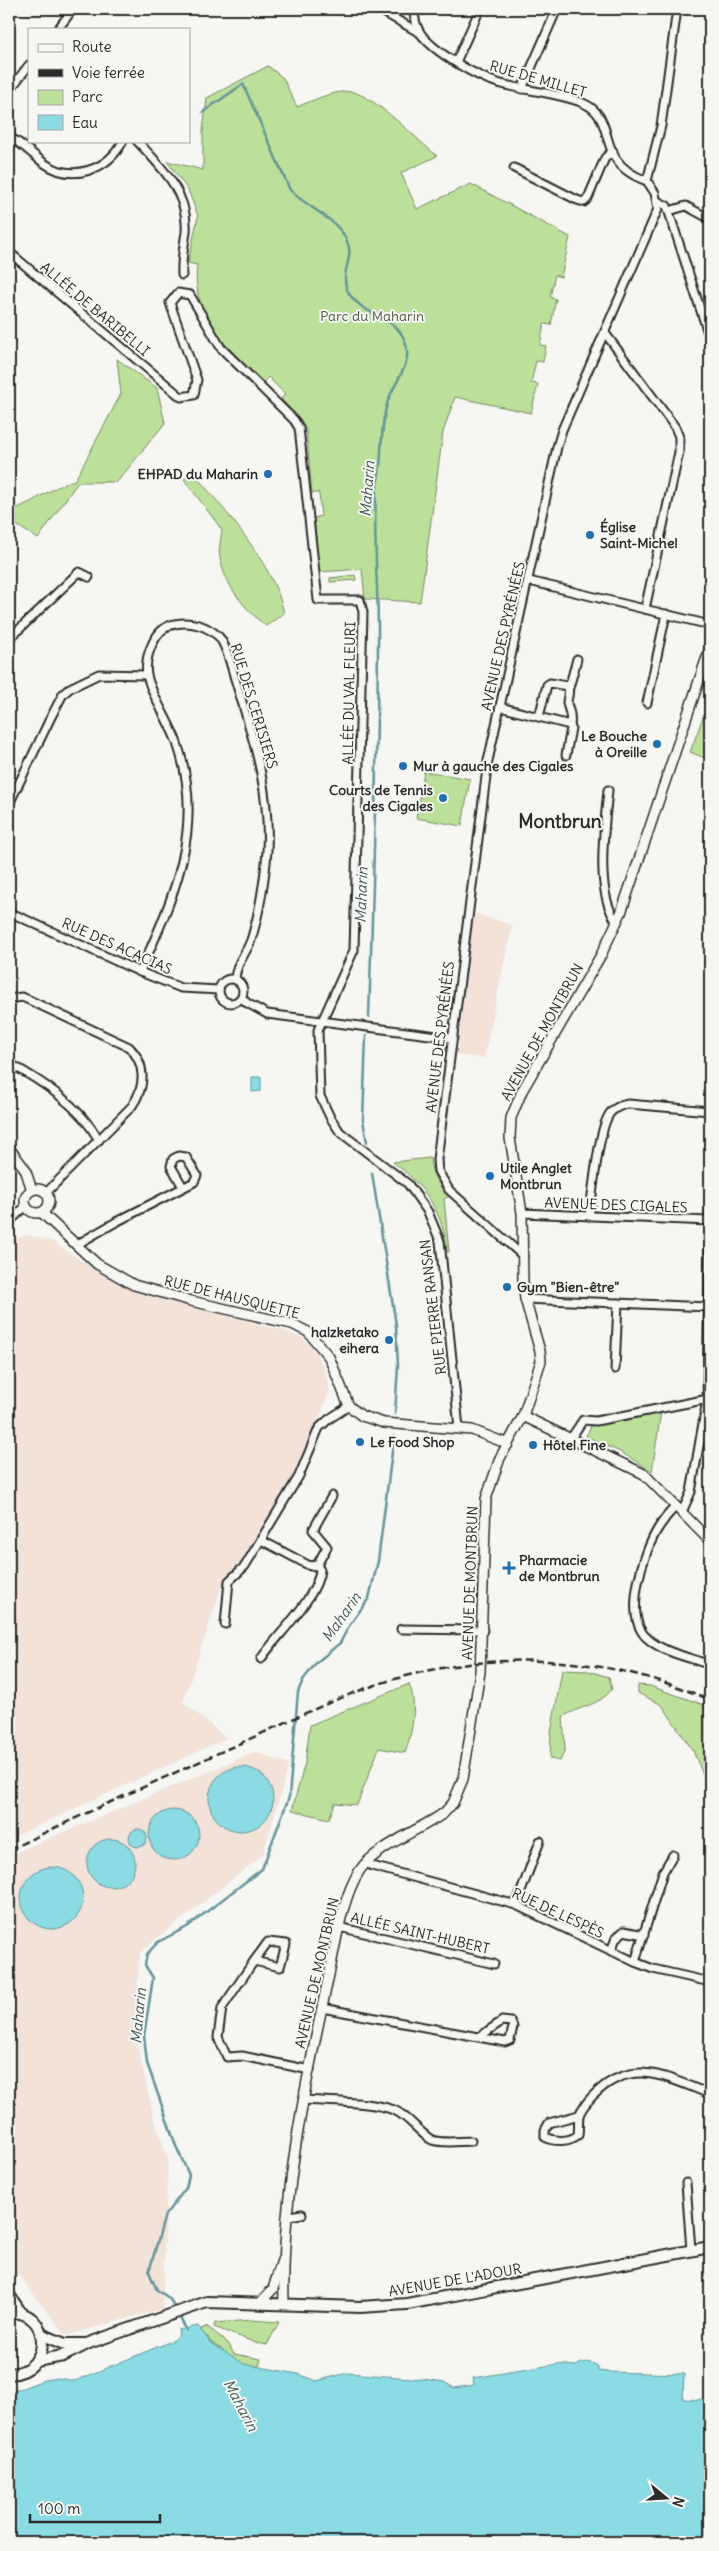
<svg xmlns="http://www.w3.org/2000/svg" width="719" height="2551" viewBox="0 0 719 2551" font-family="Delius,sans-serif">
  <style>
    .built { fill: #f2e2d8 }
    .green { fill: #bce09a; stroke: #748662 }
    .water { fill: #8adbe3; stroke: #649599 }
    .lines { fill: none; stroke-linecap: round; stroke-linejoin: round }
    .stream { stroke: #649599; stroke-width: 2.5 }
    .minor-casing { stroke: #2b2b2b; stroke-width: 11 }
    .tertiary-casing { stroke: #2b2b2b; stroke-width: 12 }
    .secondary-casing { stroke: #2b2b2b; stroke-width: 14 }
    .minor { stroke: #f6f6f2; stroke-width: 7 }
    .tertiary { stroke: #f6f6f2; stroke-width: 9 }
    .secondary { stroke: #f6f6f2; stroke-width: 10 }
    .rail { stroke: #2b2b2b; stroke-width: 2.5; stroke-dasharray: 8 4; stroke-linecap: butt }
    .poi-dot { fill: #1f6fb2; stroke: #f6f6f2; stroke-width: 2 }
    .labels { text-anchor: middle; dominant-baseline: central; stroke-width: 4; stroke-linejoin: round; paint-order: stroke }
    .street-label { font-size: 14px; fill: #2b2b2b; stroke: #f6f6f2 }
    .park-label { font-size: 14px; fill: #4f5847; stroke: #f6f6f2 }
    .poi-label { font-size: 14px; font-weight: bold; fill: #2b2b2b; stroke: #f6f6f2; text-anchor: start }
    .water-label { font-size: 15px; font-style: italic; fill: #435759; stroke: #f6f6f2 }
    .district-label { font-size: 19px; font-weight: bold; fill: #2b2b2b; stroke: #f6f6f2 }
  </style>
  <rect width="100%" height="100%" fill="#f6f6f2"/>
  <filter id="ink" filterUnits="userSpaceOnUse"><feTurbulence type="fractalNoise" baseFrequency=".02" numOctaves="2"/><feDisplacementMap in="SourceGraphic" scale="10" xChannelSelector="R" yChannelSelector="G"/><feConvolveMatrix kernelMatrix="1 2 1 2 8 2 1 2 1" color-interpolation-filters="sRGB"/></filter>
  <g filter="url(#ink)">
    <g class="built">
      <polygon points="474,913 512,925 484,1058 457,1055"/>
      <polygon points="29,1235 54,1242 101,1274 136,1293 282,1330 301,1337 313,1348 323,1366 330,1390 297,1476 242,1562 231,1571 222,1586 183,1702 227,1738 9,1839 9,1240"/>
      <polygon points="710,1414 710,1476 705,1475 707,1468 700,1466"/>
      <polygon points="255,1752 289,1764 263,1855 140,1952 134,2030 153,2115 168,2159 162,2309 71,2334 65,2334 19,2276 12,2275 9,2267 9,1855"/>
    </g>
    <g class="green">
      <path d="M268,66l15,12 14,29c14,-6 40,-18 56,-15 22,5 66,49 84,64l-36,17 16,36 54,-25 99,53 -9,40 -6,-2 -5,22 6,2 -5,26 -7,-1 -4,21 6,1 -3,16 -7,-1 -5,22 7,1 -7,29 -76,-16 -12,35 -23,170 -55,-3 -3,-30 -43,3 -5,-54 7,-2 -2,-23h-7l-6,-63 -4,-9 -21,-22 4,-5 -17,-17 -5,5c-35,-35 -72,-63 -66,-117l-9,-2 10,-47 -10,-26 -21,-29 36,9v-39l4,-33z"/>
      <path d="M117,359l40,29 8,35 -48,59h-39l-40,57 -29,-19v-14l6,3c21,-8 39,-23 60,-29l46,-86z"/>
      <path d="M194,474c33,39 79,89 90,139l-18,13c-21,-17 -41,-40 -46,-68 -2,-8 1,-19 2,-28l-38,-51z"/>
      <polygon points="355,575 356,580 330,582 330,578"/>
      <polygon points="710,699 710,760 690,752"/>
      <polygon points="424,771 470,779 462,826 416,818"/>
      <path d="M430,1158c1,17 8,27 19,38l-5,3 5,53h-2c-3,-39 -23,-67 -54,-90z"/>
      <polygon points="661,1412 652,1471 622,1453 586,1436 592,1424"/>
      <path d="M562,1670l26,1 21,6 3,12c-12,17 -33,17 -49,28l2,32 -5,12 -10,-2 1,-26z"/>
      <path d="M409,1684c9,22 3,48 -4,69l-26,-5 -22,57 -22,-2 -6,16 -37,-9 13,-47 5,-38z"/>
      <polygon points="638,1685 650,1686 710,1707 710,1791 693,1751 662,1705 638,1693"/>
      <polygon points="250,2320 279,2322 267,2345 256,2343 214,2327 215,2323"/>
      <polygon points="208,2327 228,2343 234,2354 261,2359 259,2366 248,2367 226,2355 223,2350 210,2342 208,2337 204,2337 201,2329"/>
    </g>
    <g class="water">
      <polygon points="252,1077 261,1077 261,1091 252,1092"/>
      <circle cx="241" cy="1799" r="32"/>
      <circle cx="174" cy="1835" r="25"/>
      <circle cx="138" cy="1838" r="9"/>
      <circle cx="111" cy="1863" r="24"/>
      <circle cx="52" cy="1898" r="31"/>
      <path d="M198,2326l12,16 34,22 54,10 18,7 32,-8 75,6 21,3 10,6 20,-3 -1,-7 85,-14 18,2c8,-5 13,-5 22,0v5l8,1 78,2 -1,25 27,1v142h-701v-149l35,-13 14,-2 17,3 99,-41 5,-5 -1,-5z"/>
    </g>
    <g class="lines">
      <g class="stream">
        <path d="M203,112l40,-28 47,106c17,18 50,29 58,54 6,17 -11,31 2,51 15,21 45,22 54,44 11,24 -9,40 -16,62 -7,21 -6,45 -8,66 -1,9 -4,18 -4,27 -3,51 3,101 2,152 -1,123 -5,247 -9,371"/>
        <polyline points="366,1036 363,1120 367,1142"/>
        <polyline points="372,1173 396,1325 398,1366 395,1414"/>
        <polyline points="176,2309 169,2298 157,2290 149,2272 165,2215 186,2188 189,2175 176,2146 147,2063 144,2036 153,1978 145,1965 147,1954 158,1942 187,1927 262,1869 289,1797 298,1692 303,1680 316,1663 340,1643 349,1626 369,1598 378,1561 394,1436"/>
        <polyline points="178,2314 187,2331"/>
      </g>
      <g class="minor-casing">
        <g id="minor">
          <polyline points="378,9 420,33"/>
          <path d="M414,9c0,8 2,18 7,25 13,18 56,43 77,49 27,8 58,9 85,20 26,11 20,36 33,56 7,11 20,18 31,22"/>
          <polyline points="58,29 73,9"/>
          <polyline points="456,62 480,9"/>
          <polyline points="522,89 557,9"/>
          <polyline points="9,91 29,65"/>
          <path d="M9,137c13,6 23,17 35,26 28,20 64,7 79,-22"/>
          <path d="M137,141c25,26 52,53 49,91 -2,14 -5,28 -4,43"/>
          <polyline points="514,168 577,200 584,202 588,198 605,158 613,151"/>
          <polyline points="657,201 667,206 710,339"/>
          <polyline points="669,211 686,206 710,219"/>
          <polyline points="9,252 181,397 194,395 197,380 170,303 178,293 190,295 221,348 294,420 299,428 318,600 360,600 363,612 354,950 318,1030 320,1096 330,1117 340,1132 408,1184 428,1212 440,1241 459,1428"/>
          <polyline points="605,333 675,427 679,437 679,452 645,609"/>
          <polyline points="529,581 710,625"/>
          <polyline points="9,639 79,572 89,577"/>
          <polyline points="569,688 577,659"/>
          <polyline points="647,703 666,614"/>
          <polyline points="500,707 570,725 571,728 566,755"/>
          <path d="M539,717l8,-32 3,-2 17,3c4,6 0,10 0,17 2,9 5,12 3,22"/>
          <path d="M608,790c-3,35 -14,103 9,132"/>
          <polyline points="9,804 50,719 63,694 70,688 99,674 147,675"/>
          <polyline points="9,912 140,972 181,988 219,990"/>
          <path d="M140,972c34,-75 66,-146 37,-229 -7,-21 -26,-48 -30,-68 -3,-18 8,-48 28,-51 15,-3 31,1 43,12 8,7 14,33 17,43 19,61 38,120 31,184 -3,26 -7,52 -15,77 -5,14 -15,23 -16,39"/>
          <circle cx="231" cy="991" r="12"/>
          <polyline points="242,998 247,1003 267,1014 453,1038"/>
          <path d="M9,999l13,-2 7,3 100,47c18,18 16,40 3,59l-86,87"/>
          <path d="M9,1063c34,19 70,42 90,77"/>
          <polyline points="522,1213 709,1221"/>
          <path d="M589,1216c4,-21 9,-90 22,-104 5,-5 10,-7 17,-8l82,7"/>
          <polyline points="9,1222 26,1206"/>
          <polyline points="76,1245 116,1222 194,1182 197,1175 186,1157 179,1156 173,1159 171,1166 183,1187"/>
          <polyline points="523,1256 449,1190 438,1171 437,1160 488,761 557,447 562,430 658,209 655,193 647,181 661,126 677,9"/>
          <polyline points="525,1299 708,1307"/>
          <polyline points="615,1369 618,1303"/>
          <polyline points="571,1438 583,1420 596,1421 703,1400 710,1401"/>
          <path d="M676,1506c-6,6 -12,13 -17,21 -15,23 -37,89 -12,111 16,15 43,19 63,27"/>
          <polyline points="682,1512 691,1492 707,1400 710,1211"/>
          <polyline points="317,1565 327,1547 313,1530 332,1496"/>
          <polyline points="225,1624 229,1581 245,1566 299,1476 319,1428 329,1419 349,1406"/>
          <polyline points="401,1629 483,1630"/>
          <path d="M261,1659c15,-23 57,-62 59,-89l-3,-5 -7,1 -49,-26"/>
          <polyline points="366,1862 372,1866 516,1905 635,1962 653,1969 710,1982"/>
          <polyline points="516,1905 540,1841"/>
          <polyline points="339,1927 494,1964"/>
          <polyline points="611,1951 616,1938 624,1931 644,1935"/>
          <polyline points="254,1961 268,1942 286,1944 280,1967 254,1961 222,2008 218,2037 227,2057 242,2056 310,2070"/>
          <polyline points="635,1962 663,1872 673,1855"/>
          <polyline points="322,2008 505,2042 510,2040 513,2027 511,2022 502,2021 479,2037"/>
          <path d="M304,2100c23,2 72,1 92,11 13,6 25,24 36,29 12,4 27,1 39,1"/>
          <path d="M579,2115l-30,8 -4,7v7c10,5 24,5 33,-2 1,-6 0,-13 1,-19 2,-8 13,-20 19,-25 38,-34 71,-12 112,3"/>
          <polyline points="686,2183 691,2250"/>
          <polyline points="288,2216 302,2214"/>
        </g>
      </g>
      <g class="tertiary-casing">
        <g id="tertiary">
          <polyline points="9,1148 25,1169 32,1190"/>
          <circle cx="37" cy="1201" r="12"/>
          <polyline points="42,1213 97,1264 134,1285 191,1301 292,1324 308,1332 329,1357 349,1406 362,1416 384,1423 472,1430 508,1444"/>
          <polyline points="523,1416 644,1474 710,1541"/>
          <polyline points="259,2304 273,2289 282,2260"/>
          <path d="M284,2304c-3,-107 22,-224 45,-329 7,-32 13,-78 31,-105 15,-22 61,-41 84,-57l9,-10 10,-24 17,-107 6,-173 14,-41 23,-42 18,-55 -1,-10 -15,-52 -2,-17 -1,-69 -12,-75 1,-20 11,-27 79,-136 20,-42 89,-265"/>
        </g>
      </g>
      <g class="secondary-casing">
        <g id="secondary">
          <polyline points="9,2295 21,2313"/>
          <path d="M9,2312c42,-3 46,60 0,62"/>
          <polyline points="41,2334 65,2344 85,2344"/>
          <polyline points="36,2361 63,2356 89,2343 207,2302 360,2307 407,2304 710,2247"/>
        </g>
      </g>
      <use href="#minor" class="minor"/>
      <use href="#tertiary" class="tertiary"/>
      <use href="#secondary" class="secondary"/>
      <path class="rail" d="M9,1850c71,-35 144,-67 216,-100 46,-20 92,-44 139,-61 113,-41 237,-38 346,11"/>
    </g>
  </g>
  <g class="poi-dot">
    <circle cx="268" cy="474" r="5"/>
    <circle cx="590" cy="535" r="5"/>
    <circle cx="657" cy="744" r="5"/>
    <circle cx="403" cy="766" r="5"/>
    <circle cx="443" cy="798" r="5"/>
    <circle cx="490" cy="1176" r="5"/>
    <circle cx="507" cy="1287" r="5"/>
    <circle cx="389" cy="1340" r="5"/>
    <circle cx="360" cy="1442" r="5"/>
    <circle cx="533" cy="1445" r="5"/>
    <path d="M506.5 1560.5h5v5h5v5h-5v5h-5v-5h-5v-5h5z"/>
  </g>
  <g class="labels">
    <g class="street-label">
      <text transform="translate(538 79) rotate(16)">RUE DE MILLET</text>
      <text transform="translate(95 309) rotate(40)">ALLÉE DE BARIBELLI</text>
      <text transform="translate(503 636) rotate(-77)">AVENUE DES PYRÉNÉES</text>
      <text transform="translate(349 693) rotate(-89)">ALLÉE DU VAL FLEURI</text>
      <text transform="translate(254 706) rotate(73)">RUE DES CERISIERS</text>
      <text transform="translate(117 946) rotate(24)">RUE DES ACACIAS</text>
      <text transform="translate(542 1032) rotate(-61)">AVENUE DE MONTBRUN</text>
      <text transform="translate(440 1037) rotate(-83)">AVENUE DES PYRÉNÉES</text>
      <text transform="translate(616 1205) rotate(2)">AVENUE DES CIGALES</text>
      <text transform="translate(232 1297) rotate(14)">RUE DE HAUSQUETTE</text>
      <text transform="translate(433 1307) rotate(-97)">RUE PIERRE RANSAN</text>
      <text transform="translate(470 1583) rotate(-88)">AVENUE DE MONTBRUN</text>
      <text transform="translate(558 1913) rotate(25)">RUE DE LESPÈS</text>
      <text transform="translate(420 1933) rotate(13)">ALLÉE SAINT-HUBERT</text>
      <text transform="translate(317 1973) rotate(-77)">AVENUE DE MONTBRUN</text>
      <text transform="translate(455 2280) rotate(-10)">AVENUE DE L'ADOUR</text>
    </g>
    <g class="park-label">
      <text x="372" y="316">Parc du Maharin</text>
    </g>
    <g class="poi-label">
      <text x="258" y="474" text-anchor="end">EHPAD du Maharin</text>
      <text x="600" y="527">Église<tspan x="600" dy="16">Saint-Michel</tspan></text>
      <text x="647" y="736" text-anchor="end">Le Bouche<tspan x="647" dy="16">à Oreille</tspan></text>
      <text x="413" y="766">Mur à gauche des Cigales</text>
      <text x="433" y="790" text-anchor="end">Courts de Tennis<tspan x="433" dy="16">des Cigales</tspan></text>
      <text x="500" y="1168">Utile Anglet<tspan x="500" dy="16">Montbrun</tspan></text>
      <text x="517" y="1287">Gym "Bien-être"</text>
      <text x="379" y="1332" text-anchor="end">halzketako<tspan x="379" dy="16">eihera</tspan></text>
      <text x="370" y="1442">Le Food Shop</text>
      <text x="543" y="1445">Hôtel Fine</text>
      <text x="519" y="1560">Pharmacie<tspan x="519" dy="16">de Montbrun</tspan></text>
    </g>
    <g class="water-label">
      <text transform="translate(367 489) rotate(-86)">Maharin</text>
      <text transform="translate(361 895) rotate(-88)">Maharin</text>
      <text transform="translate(341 1617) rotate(-55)">Maharin</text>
      <text transform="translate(138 2016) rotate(-85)">Maharin</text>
      <text transform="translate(241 2405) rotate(62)">Maharin</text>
    </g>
    <g class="district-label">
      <text x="560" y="821">Montbrun</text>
    </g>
  </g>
  <rect width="719" height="2551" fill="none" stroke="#f6f6f2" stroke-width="30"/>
  <rect x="15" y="15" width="689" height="2521" fill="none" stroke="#2b2b2b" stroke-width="2" filter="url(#ink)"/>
  <rect x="28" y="28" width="162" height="115" fill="#f6f6f2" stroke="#a5a5a2"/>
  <rect x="38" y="44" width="25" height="8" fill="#f6f6f2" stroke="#a5a5a2"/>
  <text x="72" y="52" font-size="15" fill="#2b2b2b">Route</text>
  <rect x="38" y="69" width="25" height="8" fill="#2b2b2b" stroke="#a5a5a2"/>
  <text x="72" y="78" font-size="15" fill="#2b2b2b">Voie ferrée</text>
  <rect x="38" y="90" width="25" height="15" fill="#bce09a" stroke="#a5a5a2"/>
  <text x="72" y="102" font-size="15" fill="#2b2b2b">Parc</text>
  <rect x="38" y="115" width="25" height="15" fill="#8adbe3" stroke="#a5a5a2"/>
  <text x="72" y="128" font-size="15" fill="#2b2b2b">Eau</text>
  <g transform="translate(666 2498) rotate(108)" stroke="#f6f6f2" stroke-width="4" paint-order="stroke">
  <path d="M0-4L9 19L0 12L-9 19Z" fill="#2b2b2b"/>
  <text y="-8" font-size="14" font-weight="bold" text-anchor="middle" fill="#2b2b2b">N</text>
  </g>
  <path d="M30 2514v8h130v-8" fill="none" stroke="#2b2b2b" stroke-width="2.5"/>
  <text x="38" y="2514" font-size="15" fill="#2b2b2b" stroke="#f6f6f2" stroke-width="4" paint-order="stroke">100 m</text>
</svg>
